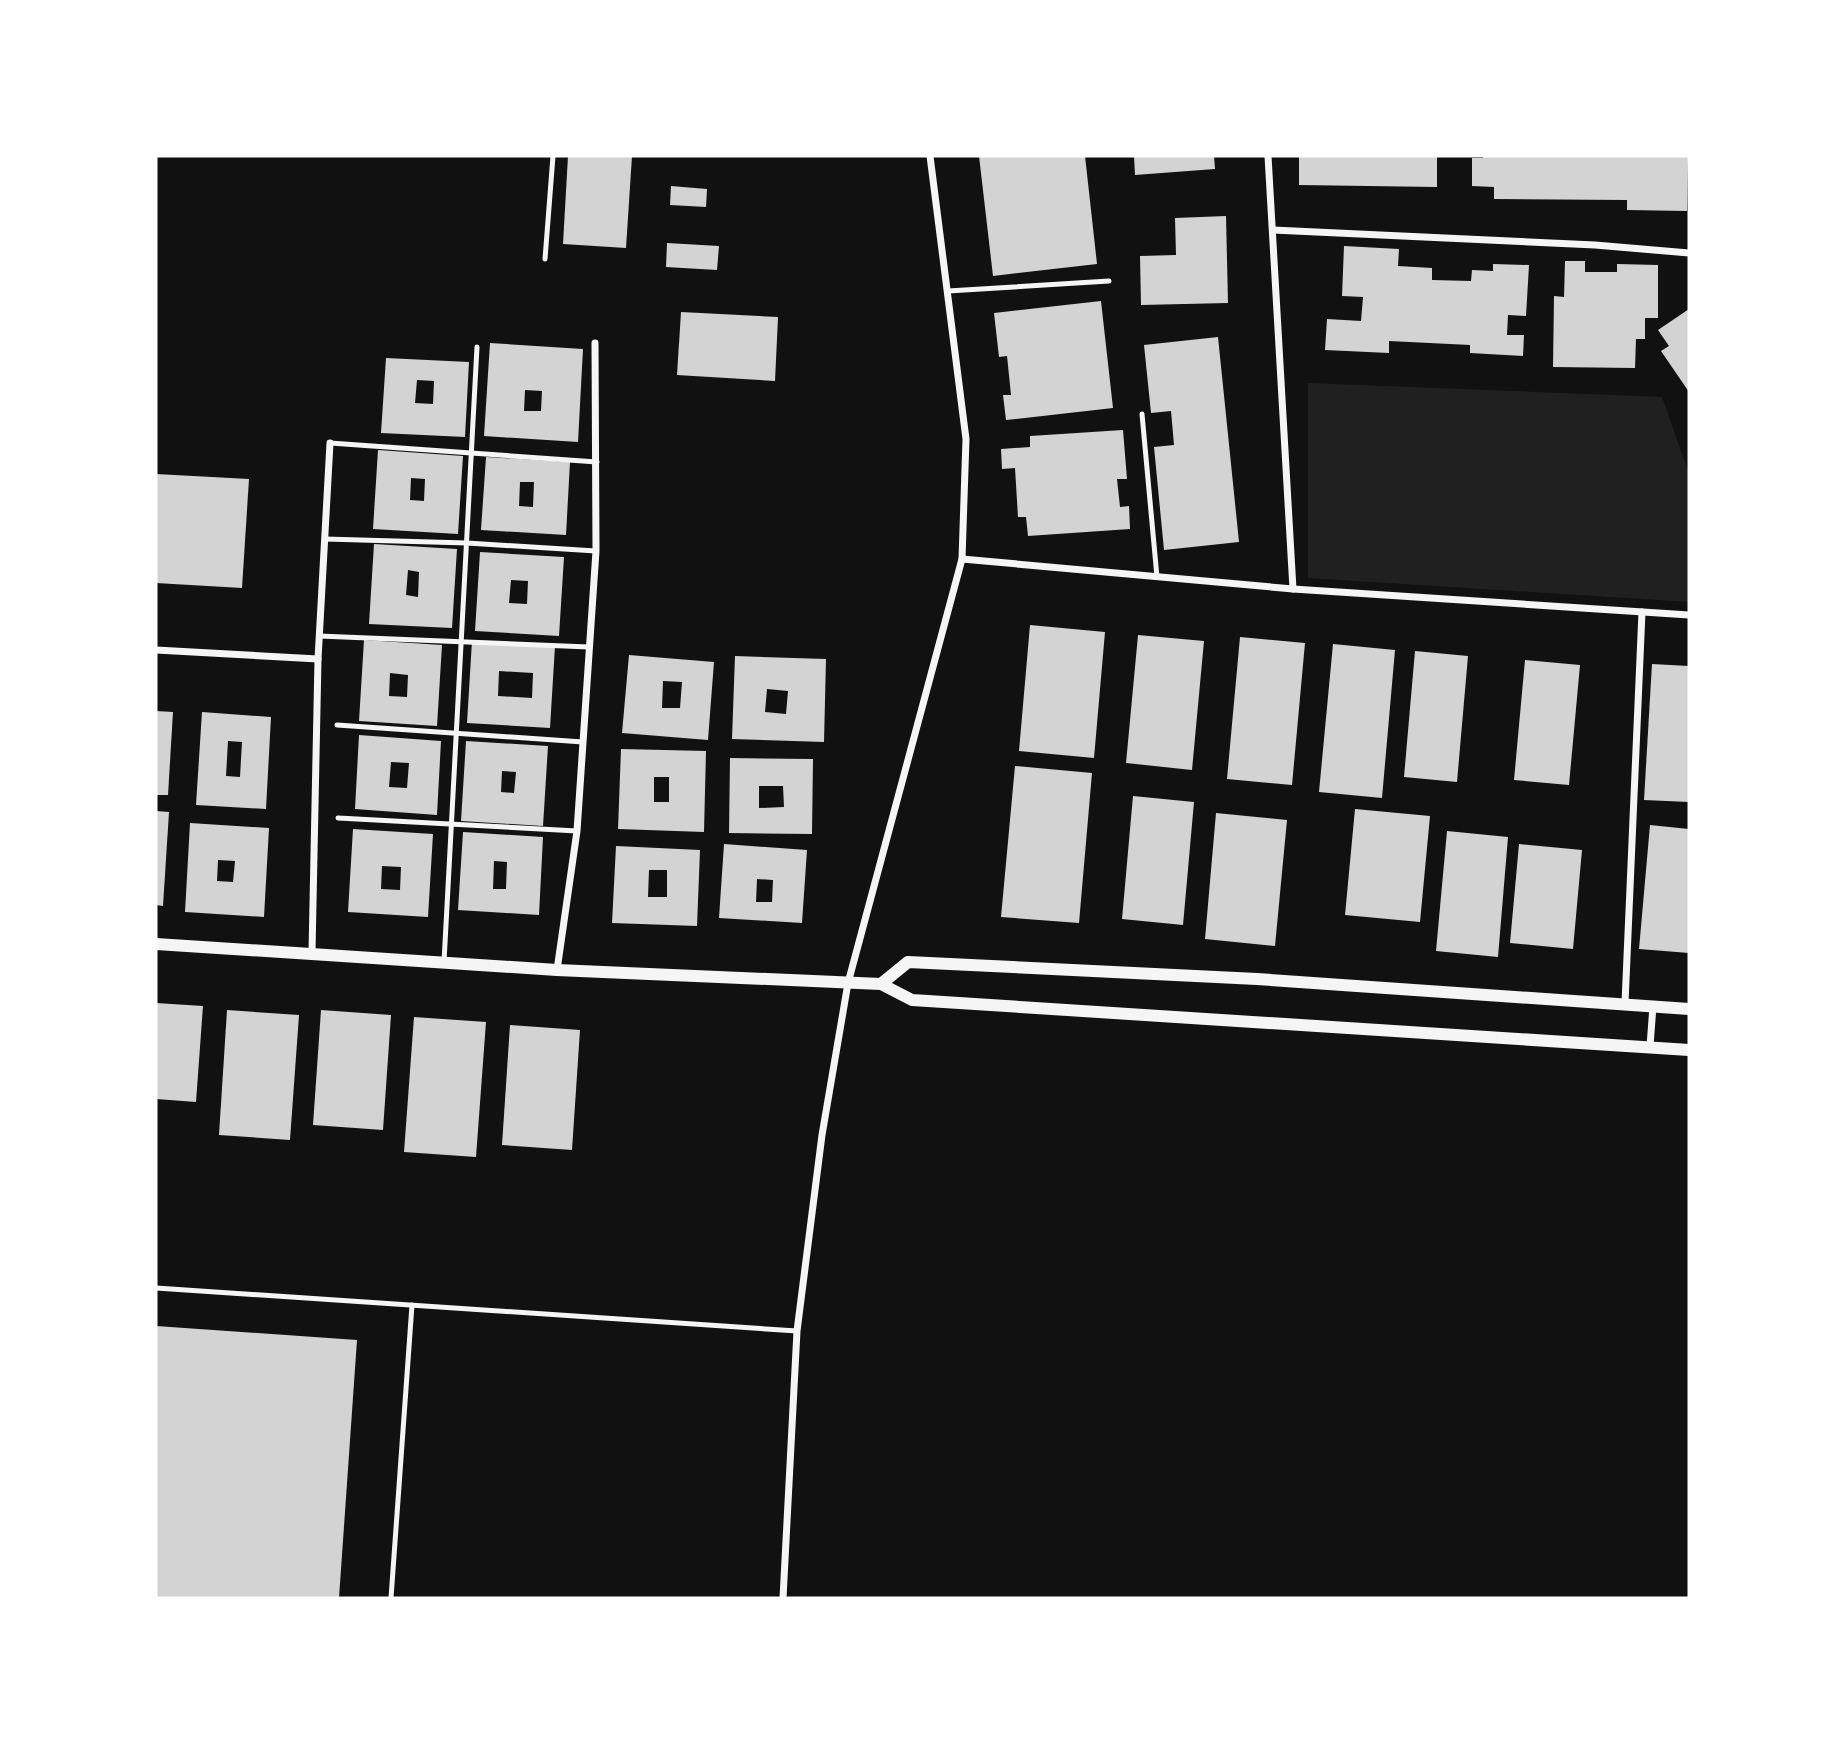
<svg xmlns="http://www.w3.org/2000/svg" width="1845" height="1754" viewBox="0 0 1845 1754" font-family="Overpass,sans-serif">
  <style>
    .green { fill: #202020 }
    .building { fill: #d3d3d3; fill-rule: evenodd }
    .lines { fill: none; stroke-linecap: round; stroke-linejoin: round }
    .service { stroke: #f5f5f5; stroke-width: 5 }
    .minor { stroke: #f5f5f5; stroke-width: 7 }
    .tertiary { stroke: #f5f5f5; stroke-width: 12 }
  </style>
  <rect width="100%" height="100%" fill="#111"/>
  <polygon class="green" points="1308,383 1662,397 1689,474 1689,602 1308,578"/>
  <g class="building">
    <polygon points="568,156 632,156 626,248 563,244"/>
    <polygon points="979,156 1085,156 1097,264 993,276"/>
    <polygon points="1134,156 1214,156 1215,169 1135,175"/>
    <polygon points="1299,156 1437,156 1437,187 1299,185"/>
    <polygon points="1483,156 1688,156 1687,211 1627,210 1627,200 1494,199 1494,187 1472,186 1472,158 1483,158"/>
    <polygon points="671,186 707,189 706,207 670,205"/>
    <polygon points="1226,216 1228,303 1141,305 1140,256 1176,255 1175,218"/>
    <polygon points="667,243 719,246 717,270 666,267"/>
    <polygon points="1344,246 1399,249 1398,266 1432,268 1432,280 1471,281 1472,270 1493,271 1493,264 1529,265 1526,316 1508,315 1507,335 1524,335 1523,356 1470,353 1470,345 1389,341 1389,353 1325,350 1327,319 1361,321 1363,297 1342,296"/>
    <polygon points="1565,261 1585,261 1585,272 1617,272 1617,264 1658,265 1658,318 1645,318 1645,339 1636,339 1635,368 1553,367 1554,296 1564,297"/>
    <polygon points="1101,301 1113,408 1006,420 1003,395 1011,395 1007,356 999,357 994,313"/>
    <polygon points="1689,309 1689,392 1661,351 1669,346 1658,330"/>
    <polygon points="681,312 778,317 775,381 677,375"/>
    <polygon points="1218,337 1239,542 1164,550 1154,447 1174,445 1171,411 1151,413 1144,345"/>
    <path d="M490,343l93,6 -5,93 -94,-6zM525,390l17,1 -1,20h-17z"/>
    <path d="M386,358l83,4 -4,75 -84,-4zM417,380l17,1 -1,23 -18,-1z"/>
    <polygon points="1123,430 1127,479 1117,479 1120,507 1129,506 1130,529 1028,536 1026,517 1018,517 1015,468 1002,469 1001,449 1030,447 1030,436"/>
    <path d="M378,450l85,6 -5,78 -85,-5zM411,478l14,1 -1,22 -14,-1z"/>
    <path d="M486,457l84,5 -4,73 -85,-5zM520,482h14l-1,25 -14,-1z"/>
    <polygon points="156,474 249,479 242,588 156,583"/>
    <path d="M374,544l83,5 -5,79 -83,-4zM408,570l11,2 -1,25 -12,-2z"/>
    <path d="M480,552l84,5 -5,79 -84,-5zM511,580l17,1 -1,23 -18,-1z"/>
    <polygon points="1030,625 1105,632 1094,758 1019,751"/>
    <polygon points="1138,635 1204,641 1192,770 1126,763"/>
    <polygon points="1240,637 1305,643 1292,785 1227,779"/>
    <path d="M364,640l78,5 -5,81 -78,-5zM390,673l18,2 -1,22 -18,-1z"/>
    <path d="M472,641l83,5 -5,82 -83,-5zM499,671l34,2 -1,25 -34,-2z"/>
    <polygon points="1333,644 1395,650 1382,798 1319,792"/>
    <polygon points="1415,651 1468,656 1457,782 1404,777"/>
    <path d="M629,655l85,7 -6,78 -86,-7zM663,681l19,1 -2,26h-18z"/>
    <path d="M735,656l91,3 -2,83 -92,-3zM767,689l21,2 -2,23 -21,-2z"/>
    <polygon points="1525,660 1580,665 1569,785 1514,780"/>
    <polygon points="1652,664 1689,666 1689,802 1644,800"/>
    <polygon points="156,711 173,712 168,795 156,795"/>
    <path d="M202,712l69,5 -5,92 -70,-4zM228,741l14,1 -2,35 -14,-1z"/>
    <path d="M359,735l82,6 -4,74 -82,-6zM391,762l18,1 -2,25 -18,-1z"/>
    <path d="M466,741l82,5 -5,80 -82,-5zM502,771l14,1 -2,21 -13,-1z"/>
    <path d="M621,749l85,2 -2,81 -86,-3zM654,777h15v25h-15z"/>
    <path d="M730,758l83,1 -1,75 -83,-1zM759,786h24l1,21 -25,1z"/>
    <polygon points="1015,766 1092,773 1079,923 1001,917"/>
    <polygon points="1133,796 1194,802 1183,925 1122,919"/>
    <polygon points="1355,809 1430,816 1420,922 1345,915"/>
    <polygon points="156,811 169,812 163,906 156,905"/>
    <polygon points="1216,813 1287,820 1275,946 1205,939"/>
    <path d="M190,823l79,5 -5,89 -79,-5zM218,860l17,1 -2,21 -16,-1z"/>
    <polygon points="1650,825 1689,829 1689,953 1639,949"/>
    <path d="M353,829l80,5 -5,83 -80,-5zM382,866l19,1 -1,23 -19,-1z"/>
    <polygon points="1447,831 1508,837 1498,957 1436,951"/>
    <path d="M463,832l80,5 -4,78 -81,-5zM494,861l13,1 -1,27h-13z"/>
    <path d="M724,844l83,6 -5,73 -83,-5zM757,879l16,1 -1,22h-16z"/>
    <polygon points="1519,844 1582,850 1573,949 1510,943"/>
    <path d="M616,846l84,4 -3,76 -85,-3zM649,870h18v27h-19z"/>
    <polygon points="156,1003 203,1006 196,1102 156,1099"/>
    <polygon points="227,1010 299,1015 290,1140 219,1135"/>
    <polygon points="321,1010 391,1015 383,1130 313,1125"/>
    <polygon points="414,1017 486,1022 476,1157 404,1152"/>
    <polygon points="510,1025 580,1030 572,1150 502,1145"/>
    <polygon points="156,1326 357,1340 339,1598 156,1598"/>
  </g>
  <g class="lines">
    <g class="service">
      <polyline points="545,259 553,156"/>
      <polyline points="948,291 1109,281"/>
      <polyline points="1142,414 1157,577"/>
      <polyline points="330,443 597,462"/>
      <polyline points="325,539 467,543 596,551"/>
      <polyline points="319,636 589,647"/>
      <polyline points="337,725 583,742"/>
      <polyline points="338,818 577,831"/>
      <polyline points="444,962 477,347"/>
      <polyline points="156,1288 797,1331"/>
      <polyline points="391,1598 412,1305"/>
    </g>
    <g class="minor">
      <polyline points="1268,156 1293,589"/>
      <polyline points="1273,230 1595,245 1689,253"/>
      <polyline points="962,559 1293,589 1689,615"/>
      <polyline points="156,650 318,659"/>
      <polyline points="312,952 318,659 330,443"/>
      <polyline points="557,970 577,831 596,551 595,343"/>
      <polyline points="1625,1003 1642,612"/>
      <polyline points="1650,1046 1653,1006"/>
      <polyline points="783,1598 797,1331 822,1135 848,983 962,559 966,439 930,156"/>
    </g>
    <g class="tertiary">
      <polyline points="156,944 557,970 881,984 912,1000 1689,1050"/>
      <polyline points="881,984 908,962 1257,979 1689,1009"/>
    </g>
  </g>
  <rect width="1845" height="1754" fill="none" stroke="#ffffff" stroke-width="315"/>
</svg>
